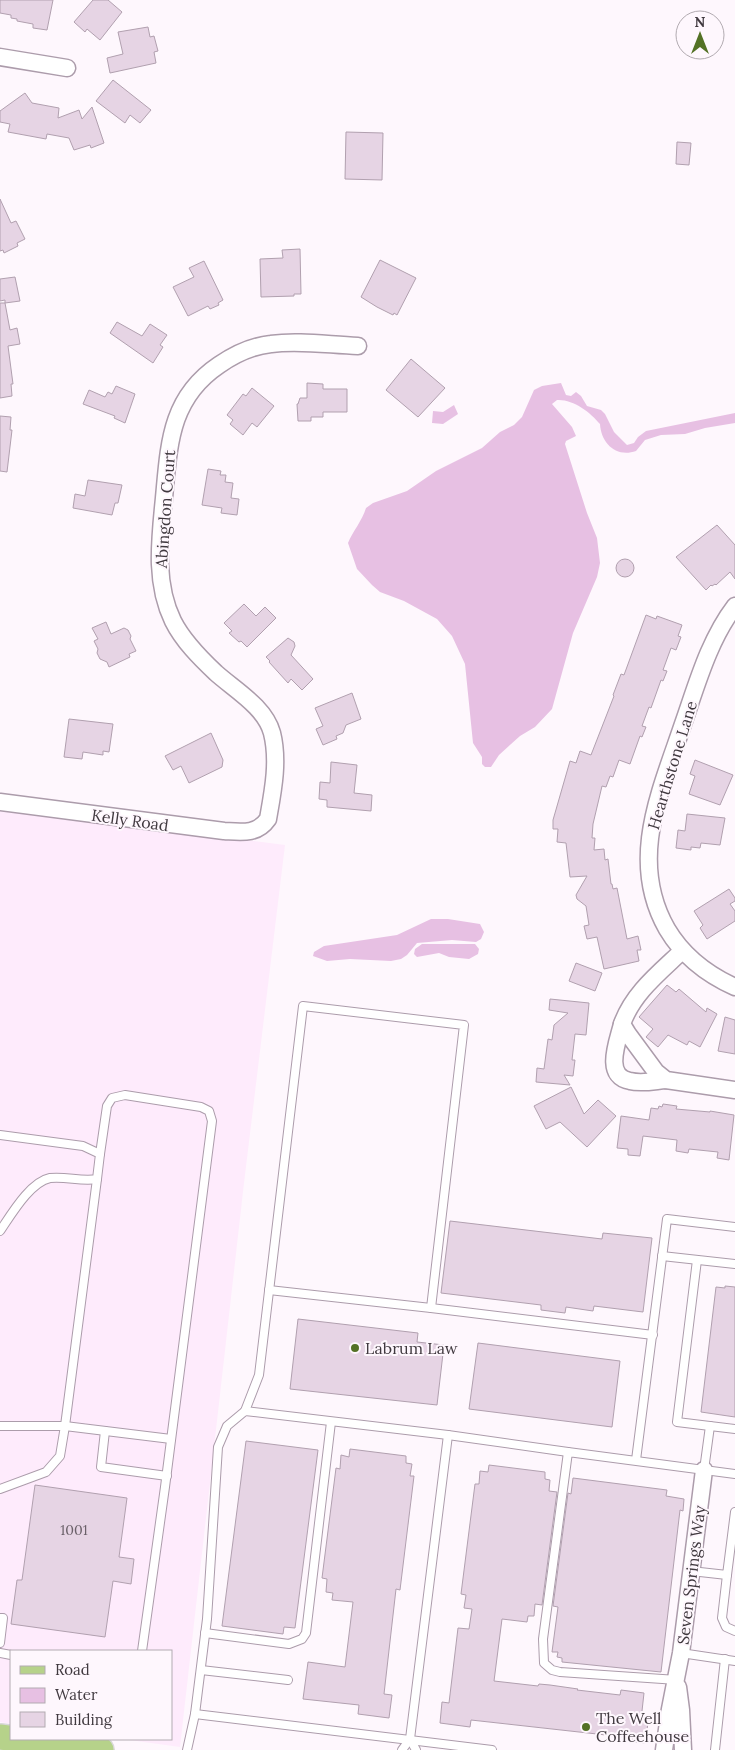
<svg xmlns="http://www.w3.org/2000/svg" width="735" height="1750" viewBox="0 0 735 1750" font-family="Lora,serif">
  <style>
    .built { fill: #feebfc }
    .water { fill: #e7c0e3 }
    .building { fill: #e6d4e4; stroke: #b1a0af }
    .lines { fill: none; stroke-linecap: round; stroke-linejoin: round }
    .lane-casing { stroke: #ac9cab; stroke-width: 10 }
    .street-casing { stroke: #ac9cab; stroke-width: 19 }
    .primary-casing { stroke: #d9d7d9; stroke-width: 28 }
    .lane { stroke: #fff; stroke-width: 8 }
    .street { stroke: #fff; stroke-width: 16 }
    .primary { stroke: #b6d28a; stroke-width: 25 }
    .poi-dot { fill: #537125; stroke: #fef7fd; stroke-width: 2 }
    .labels { text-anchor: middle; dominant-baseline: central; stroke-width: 4; stroke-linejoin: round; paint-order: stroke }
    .number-label { font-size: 14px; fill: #6a6068 }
    .street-label { font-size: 16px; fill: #40393f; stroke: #fef7fd }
    .poi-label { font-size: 16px; fill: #40393f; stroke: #fef7fd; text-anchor: start }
  </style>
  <rect width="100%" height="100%" fill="#fef7fd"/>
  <polygon class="built" points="0,808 285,845 244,1183 180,1747 122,1739 171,1739 171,1651 11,1651 11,1724 0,1722"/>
  <g class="water">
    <path d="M561,383l5,12 5,1 5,-4 5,4 6,10 14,4 4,4 9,18 13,13 7,-2 4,-6 8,-6 89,-18v10l-30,5 -20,6 -24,1 -16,5 -9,11c-20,7 -35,-8 -36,-27 -10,-12 -27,-25 -43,-24l-5,4 20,23 4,9 -10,5 -1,3 22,69 10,25 3,25 -3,14 -24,56 -21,76 -17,18 -15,9 -21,19 -8,12h-6l-3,-3v-7l-9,-14 -8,-79 -13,-28 -15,-17 -33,-18 -24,-9 -8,-7 -15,-16 -9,-26c5,-12 14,-22 18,-35l7,-5 34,-12 29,-20 46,-23 18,-16 14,-7 8,-8 12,-27 8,-4z"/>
    <polygon points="454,405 458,414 443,424 432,423 433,411 443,412"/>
    <polygon points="431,919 448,919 480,924 484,932 481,939 476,942 452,940 417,943 407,955 401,959 391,961 350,959 327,961 313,956 314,952 324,946 397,935"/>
    <polygon points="422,944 475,944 479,949 478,954 469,959 449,957 439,953 417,957 414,954 415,949"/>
  </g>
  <g class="building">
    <polygon points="0,0 53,0 47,30 33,28 33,24 17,21 17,19 11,18 11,15 0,13"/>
    <polygon points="93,0 108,0 122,12 100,40 87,29 85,32 74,22"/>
    <polygon points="148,27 150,37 154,36 158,51 154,52 156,63 110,73 107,58 123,54 118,32"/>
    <polygon points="113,80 151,110 140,123 130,115 125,123 96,101"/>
    <polygon points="25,93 32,103 59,108 58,118 79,110 82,119 92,107 104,143 91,148 90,145 74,150 69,138 47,134 46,139 8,132 10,124 0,122 0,111"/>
    <polygon points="346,132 383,133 382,180 345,179"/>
    <polygon points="677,142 691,143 689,165 676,164"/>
    <polygon points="0,199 11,223 16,221 25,239 17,243 18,246 4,253 3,250 0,251"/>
    <polygon points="300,249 301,294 294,294 294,296 261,297 260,259 283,258 282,250"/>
    <polygon points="380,260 416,278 397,315 394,313 393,315 377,307 361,297"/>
    <polygon points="204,261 223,300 218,303 219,305 210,309 208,306 188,316 173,287 194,277 189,268"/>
    <polygon points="15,277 20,301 5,303 5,300 0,301 0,279"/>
    <polygon points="0,303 5,303 10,330 17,328 20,344 8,346 13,384 11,384 12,396 0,398"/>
    <polygon points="117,322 142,336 150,324 167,335 160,345 163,347 153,363 110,333"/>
    <polygon points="411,359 445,388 418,417 386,390"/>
    <polygon points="307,383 323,384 323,389 347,389 347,412 323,412 323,417 311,417 311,421 298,421 297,404 298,404 300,398 307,398"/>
    <polygon points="116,386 135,394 125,423 114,418 115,416 83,404 89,390 105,397 108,392 112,394"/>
    <polygon points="252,388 274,406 257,427 252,423 243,435 230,424 233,420 227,415 243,394 246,396"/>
    <polygon points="0,416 11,417 10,430 12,430 7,472 0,471"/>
    <polygon points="208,469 221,471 220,475 226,475 225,482 233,483 231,498 239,499 237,515 221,513 222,508 202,505"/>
    <polygon points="88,480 122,485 118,503 115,503 112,515 73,508 75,494 85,496"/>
    <polygon points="717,525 735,545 735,579 730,572 716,585 715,584 712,586 711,585 706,590 676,557"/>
    <circle cx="625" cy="568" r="9"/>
    <polygon points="244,604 256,616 265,607 276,618 247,647 241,641 239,642 229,633 232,631 224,623"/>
    <polygon points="646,615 656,619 657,616 682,625 678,636 681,637 676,650 671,648 663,670 667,671 663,681 661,680 651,708 649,707 642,726 646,727 642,737 640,736 630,764 619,760 613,777 610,776 606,787 602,786 593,824 592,838 595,838 594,850 604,849 605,860 608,859 611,884 612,884 613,889 617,888 627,939 638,936 641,950 637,950 639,961 604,969 597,937 587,939 584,926 589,925 586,906 577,899 576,895 587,876 570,877 566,843 557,842 558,829 553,829 553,820 570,761 576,763 580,751 591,755 614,696 613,695 621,674 624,675"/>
    <polygon points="106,622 111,634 124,628 128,630 131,636 130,639 136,651 129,654 130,657 109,667 107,662 100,659 97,653 98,649 94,641 98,639 92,628"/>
    <polygon points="288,638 294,642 295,646 291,655 313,679 302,690 291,679 288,683 269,662 270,661 266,657"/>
    <polygon points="352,693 361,719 346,725 343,733 336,736 337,739 323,745 316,729 323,726 315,708"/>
    <polygon points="69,719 113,724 109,752 103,751 103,755 83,752 82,759 64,757"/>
    <polygon points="211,733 223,760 222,767 189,783 181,766 173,770 165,756"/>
    <polygon points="695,760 733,775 720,805 689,794 695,776 690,774"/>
    <polygon points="331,762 357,765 354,793 372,795 371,811 327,807 327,800 319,799 320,782 330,783"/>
    <polygon points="687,814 725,818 720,845 701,843 700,848 691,847 691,850 676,848 678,830 685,831"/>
    <polygon points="729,889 735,898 735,901 730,904 735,911 735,921 707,939 700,928 703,925 694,911"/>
    <polygon points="576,963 602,973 595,991 569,981"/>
    <polygon points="667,985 676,992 679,989 706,1012 707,1008 717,1014 700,1047 689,1041 687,1045 668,1035 658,1047 646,1037 653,1029 639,1017"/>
    <polygon points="550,999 589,1003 586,1035 575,1034 572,1060 575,1060 573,1076 564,1075 570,1085 536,1082 537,1068 544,1069 548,1039 552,1040 554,1025 568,1013 549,1010"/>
    <polygon points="725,1017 735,1020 735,1054 718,1051"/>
    <polygon points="571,1087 584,1114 598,1100 616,1116 587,1147 560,1122 546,1129 534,1106"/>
    <polygon points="663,1104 677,1106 676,1109 710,1112 710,1111 734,1115 729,1160 717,1158 718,1152 689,1149 688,1153 676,1151 677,1140 643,1136 640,1156 628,1155 628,1149 617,1148 621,1116 649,1120 651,1108 658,1109 659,1106 662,1107"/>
    <polygon points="450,1221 602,1239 603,1233 652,1238 643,1312 594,1306 593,1311 566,1307 565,1313 541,1310 541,1305 441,1293"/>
    <polygon points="725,1286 735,1287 735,1417 701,1412 716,1287 725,1288"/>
    <polygon points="298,1319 418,1333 417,1342 444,1345 437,1405 290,1389"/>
    <polygon points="478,1343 620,1361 612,1427 469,1409"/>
    <polygon points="246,1441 318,1450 295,1628 284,1627 283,1634 222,1626"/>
    <polygon points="350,1449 406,1456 406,1463 412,1464 410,1476 414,1476 400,1590 396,1589 384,1694 392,1695 389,1718 358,1714 359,1705 303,1699 308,1662 345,1667 353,1602 332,1600 333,1593 326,1592 327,1579 322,1578 336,1468 340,1469 341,1455 349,1457"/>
    <polygon points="489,1465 545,1472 545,1479 550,1480 549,1491 557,1492 542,1605 535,1604 534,1616 528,1616 527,1622 502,1619 494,1681 538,1686 539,1684 550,1685 578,1689 577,1690 620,1695 621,1690 644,1693 641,1720 648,1720 646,1743 632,1742 633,1738 471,1720 470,1727 440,1723 442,1702 449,1703 458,1628 469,1629 472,1609 464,1608 466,1595 461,1594 475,1484 479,1484 480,1471 488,1472"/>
    <polygon points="573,1478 667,1490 666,1496 684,1499 683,1511 680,1510 661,1672 562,1662 562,1658 557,1657 558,1652 552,1652 558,1607 553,1606 568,1493 571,1494"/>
    <polygon points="35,1485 127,1498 119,1557 134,1559 131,1584 113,1581 105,1637 11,1624 17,1580 22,1580"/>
  </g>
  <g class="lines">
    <g class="lane-casing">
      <g id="lane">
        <path d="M0,1135l83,11 17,8 -3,25c-15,3 -31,-3 -47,-1 -20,4 -39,37 -50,53"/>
        <polyline points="100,1154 107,1106 112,1098 125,1095 201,1107 209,1111 212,1121 165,1487 142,1651"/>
        <polyline points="662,1256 735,1264"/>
        <polyline points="697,1260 677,1422 735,1429"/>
        <polyline points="269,1290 431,1308"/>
        <polyline points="245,1411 259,1375 303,1006 464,1025 431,1308 653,1335"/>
        <polyline points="0,1426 65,1426 97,1179"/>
        <polyline points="105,1431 101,1467 167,1476"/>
        <polyline points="636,1460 667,1219 735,1227"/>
        <polyline points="704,1470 710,1426"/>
        <polyline points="0,1489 46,1472 60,1456 65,1426 171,1439"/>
        <polyline points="691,1571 727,1575 735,1512"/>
        <polyline points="727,1575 722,1618 726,1627 735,1631"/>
        <polyline points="0,1618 3,1618 0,1643"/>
        <polyline points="205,1633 289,1644 302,1639 306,1633 331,1422"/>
        <polyline points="0,1653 11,1655"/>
        <polyline points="681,1653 735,1661"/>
        <polyline points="201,1670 288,1680"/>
        <polyline points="677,1680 560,1672 552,1670 544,1663 543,1639 568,1452 735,1474"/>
        <polyline points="195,1714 492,1750"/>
        <polyline points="410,1739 416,1750"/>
        <polyline points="187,1750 195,1714 207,1619 218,1447 227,1426 245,1411 448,1435 568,1452"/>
        <polyline points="402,1750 410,1739 448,1435"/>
        <polyline points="715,1750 725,1659"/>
      </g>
    </g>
    <g class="street-casing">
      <g id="street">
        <polyline points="0,57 67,68"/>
        <path d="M735,606c-26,34 -38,78 -52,118 -23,68 -55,137 -16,205 16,27 39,45 68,58"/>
        <path d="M0,802l224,29c17,1 33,4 44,-12 5,-28 11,-58 4,-86 -7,-26 -37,-43 -56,-60 -16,-15 -33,-32 -43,-52 -19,-39 -13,-82 -9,-123 5,-54 6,-100 55,-133 16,-11 32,-19 52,-21 28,-4 58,1 87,2"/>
        <path d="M682,951c-23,22 -49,42 -60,73l6,10 28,38 10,8 69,10"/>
        <path d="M622,1024c-4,17 -19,52 8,57 11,3 24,0 36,-1"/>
        <polyline points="678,1687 681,1710 683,1750"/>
        <polyline points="664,1750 670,1709 681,1653 704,1470"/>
      </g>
    </g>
    <g class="primary-casing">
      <polyline id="primary" points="0,1737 101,1750"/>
    </g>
    <use href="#lane" class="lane"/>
    <use href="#street" class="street"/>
    <use href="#primary" class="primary"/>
  </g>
  <g class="poi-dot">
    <circle cx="355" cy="1348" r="5"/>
    <circle cx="586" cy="1727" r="5"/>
  </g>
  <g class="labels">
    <g class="number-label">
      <text x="74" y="1530">1001</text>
    </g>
    <g class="street-label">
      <text transform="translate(165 509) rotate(-86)">Abingdon Court</text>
      <text transform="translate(672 765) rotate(-73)">Hearthstone Lane</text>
      <text transform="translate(130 820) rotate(8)">Kelly Road</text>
      <text transform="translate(691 1575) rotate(-83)">Seven Springs Way</text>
    </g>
    <g class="poi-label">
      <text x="365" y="1348">Labrum Law</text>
      <text x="596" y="1718">The Well<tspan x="596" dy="18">Coffeehouse</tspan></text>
    </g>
  </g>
  <rect x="10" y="1650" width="162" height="90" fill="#fef7fd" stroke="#b2abb1"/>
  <rect x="20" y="1666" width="25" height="8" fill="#b6d28a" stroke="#b2abb1"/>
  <text x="55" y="1675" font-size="15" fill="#40393f">Road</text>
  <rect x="20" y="1688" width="25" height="15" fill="#e7c0e3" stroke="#b2abb1"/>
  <text x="55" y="1700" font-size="15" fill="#40393f">Water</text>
  <rect x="20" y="1712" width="25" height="15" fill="#e6d4e4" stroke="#b2abb1"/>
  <text x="55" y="1725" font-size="15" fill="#40393f">Building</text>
  <g transform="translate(700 35)"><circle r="24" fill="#fef7fd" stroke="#b2abb1"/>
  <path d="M0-4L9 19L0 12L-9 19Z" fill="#537125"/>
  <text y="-8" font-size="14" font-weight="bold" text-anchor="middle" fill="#40393f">N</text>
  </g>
</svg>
